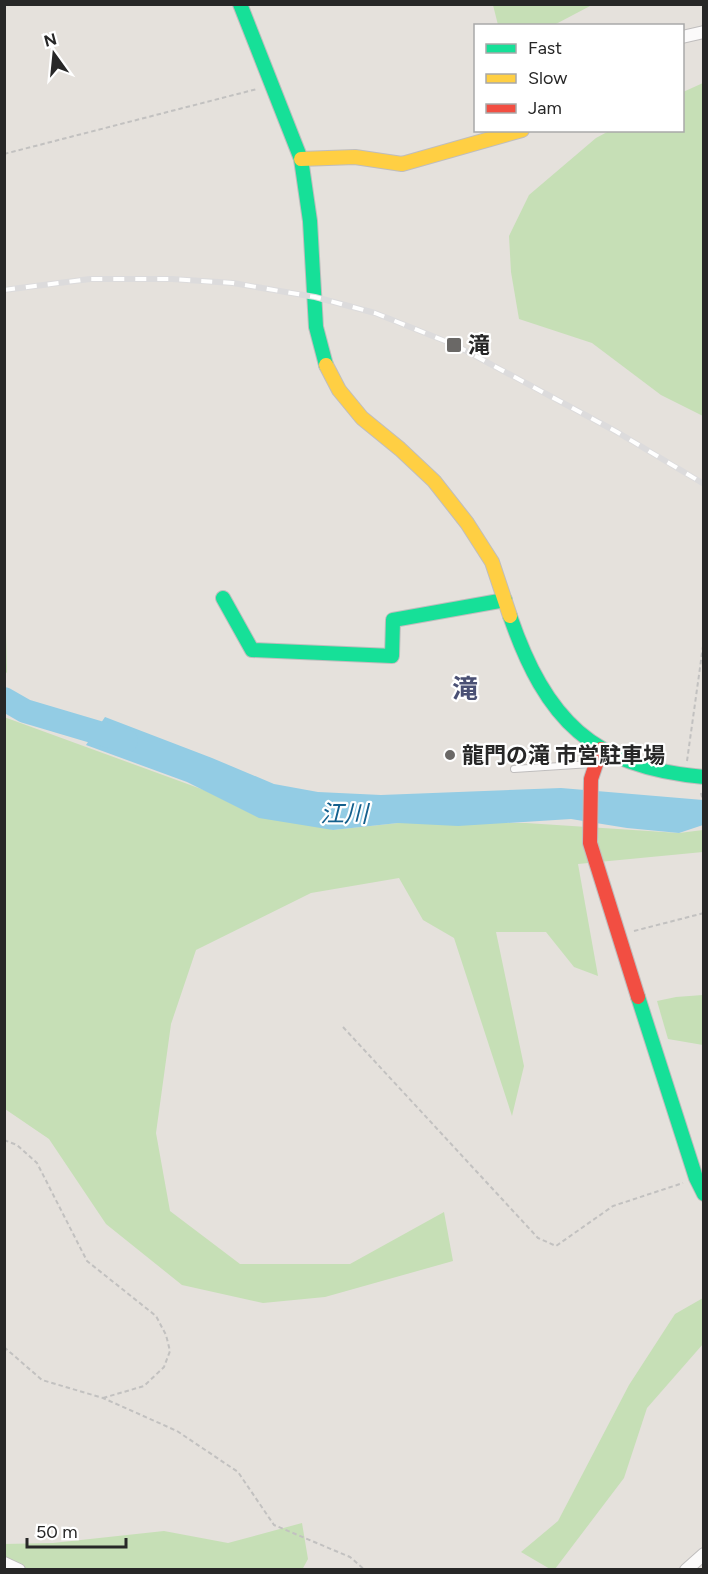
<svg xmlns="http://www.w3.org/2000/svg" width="708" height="1574" viewBox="0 0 708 1574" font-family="Figtree,'Noto Sans JP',sans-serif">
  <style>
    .green { fill: #c6dfb6 }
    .water { fill: #93cce4 }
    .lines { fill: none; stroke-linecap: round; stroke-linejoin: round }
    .river { stroke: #93cce4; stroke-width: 24 }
    .lane-casing { stroke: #bfbdbd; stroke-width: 8 }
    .street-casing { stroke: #bfbdbd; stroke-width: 14 }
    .fast-casing { stroke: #bfbdbd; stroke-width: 16 }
    .slow-casing { stroke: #bfbdbd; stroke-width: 16 }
    .jam-casing { stroke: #bfbdbd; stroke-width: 16 }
    .path { stroke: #c2c1c0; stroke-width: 2; stroke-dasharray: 4.5 3; stroke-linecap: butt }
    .lane { stroke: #fbfafa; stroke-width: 6 }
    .street { stroke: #fbfafa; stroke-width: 12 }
    .fast { stroke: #16e098; stroke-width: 14 }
    .slow { stroke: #ffcf43; stroke-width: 14 }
    .jam { stroke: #f24e42; stroke-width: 14 }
    .rail-casing { stroke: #dcdbdc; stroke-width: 6 }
    .rail { stroke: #fff; stroke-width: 4; stroke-dasharray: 11; stroke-linecap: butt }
    .poi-dot { fill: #6a6866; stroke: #fff; stroke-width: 2 }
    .labels { text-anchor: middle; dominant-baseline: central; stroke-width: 4.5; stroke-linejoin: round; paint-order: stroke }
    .poi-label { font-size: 22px; font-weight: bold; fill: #272727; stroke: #fff; text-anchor: start }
    .water-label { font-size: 24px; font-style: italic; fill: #14608d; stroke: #fff }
    .quarter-label { font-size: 26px; font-weight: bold; fill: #4a5074; stroke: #fff }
  </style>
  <rect width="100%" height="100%" fill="#e5e1dc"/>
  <g class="green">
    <polygon points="493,5 493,4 592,5 554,25 498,25"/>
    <polygon points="703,83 703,416 661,395 592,343 519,319 511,272 509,236 529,195 596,138 609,131 682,130 683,92"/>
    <polygon points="4,553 7,672 5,675 4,675"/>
    <polygon points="4,717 204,790 333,830 398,823 526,823 679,833 703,830 703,852 578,864 598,976 574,967 546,932 496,932 524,1066 512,1116 454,938 423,920 399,878 311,893 196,950 171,1024 156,1133 170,1211 240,1264 350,1264 444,1212 453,1261 325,1297 263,1303 182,1285 106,1224 49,1139 5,1109"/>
    <polygon points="703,995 703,1045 668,1039 657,1001 676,997"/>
    <polygon points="703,1298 703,1344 647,1408 624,1478 555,1569 550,1569 521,1552 558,1521 629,1385 675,1314"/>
    <polygon points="302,1523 308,1559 302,1570 5,1570 4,1544 53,1543 164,1531 228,1543"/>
  </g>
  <polygon class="water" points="105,717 212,758 274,784 318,792 381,795 561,788 703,800 703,825 679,833 627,828 571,819 458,826 398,823 333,830 259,818 187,782 86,745"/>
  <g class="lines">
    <polyline class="river" points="4,699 25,711 126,741"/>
    <g class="lane-casing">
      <polyline id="lane" points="514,769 591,764"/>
    </g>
    <g class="street-casing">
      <g id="street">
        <polyline points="682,37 704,32"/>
        <polyline points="4,1563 19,1570"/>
        <polyline points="686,1570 704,1554"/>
      </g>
    </g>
    <g class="fast-casing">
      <g id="fast">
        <polyline points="240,4 301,159 310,221 316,327 326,365"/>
        <polyline points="223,598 252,650 392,656 393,620 505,600"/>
        <path d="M510,616c36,104 82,151 194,161"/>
        <polyline points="638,997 696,1178 704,1194"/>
      </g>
    </g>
    <g class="slow-casing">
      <g id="slow">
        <polyline points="301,159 355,157 402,164 522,130"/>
        <polyline points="326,365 339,390 362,418 400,449 434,481 467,523 492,562 510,616"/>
      </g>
    </g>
    <g class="jam-casing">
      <polyline id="jam" points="601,749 591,779 590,843 638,997"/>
    </g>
    <g class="path">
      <polyline points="4,154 257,89"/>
      <polyline points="687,761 704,639"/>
      <polyline points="701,793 704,805"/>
      <polyline points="634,931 704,913"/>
      <polyline points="343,1027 538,1238 556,1246 613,1206 683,1183"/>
      <polyline points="4,1140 17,1145 37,1163 87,1261 156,1316 166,1335 170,1351 164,1367 144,1386 103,1398"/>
      <polyline points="4,1347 42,1380 103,1398 177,1431 238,1472 274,1525 350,1557 365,1570"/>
    </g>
    <use href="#lane" class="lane"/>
    <use href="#street" class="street"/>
    <use href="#fast" class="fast"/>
    <use href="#slow" class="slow"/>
    <use href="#jam" class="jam"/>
    <g class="rail-casing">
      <polyline id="rail" points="4,290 90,279 172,279 233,283 315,297 375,313 455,345 617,432 704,484"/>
    </g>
    <use href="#rail" class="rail"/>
  </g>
  <g class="poi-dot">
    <rect x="446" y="337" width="16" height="16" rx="3"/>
    <circle cx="450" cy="755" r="6"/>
  </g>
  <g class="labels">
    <g class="poi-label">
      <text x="468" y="345">滝</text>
      <text x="462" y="755">龍門の滝 市営駐車場</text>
    </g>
    <g class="water-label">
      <text x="344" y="813">江川</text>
    </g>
    <g class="quarter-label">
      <text x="465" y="689">滝</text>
    </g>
  </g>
  <rect width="708" height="1574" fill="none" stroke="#272727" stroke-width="12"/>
  <rect x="474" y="24" width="210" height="108" fill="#ffffff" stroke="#a9a9a9" stroke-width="1.5"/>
  <rect x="486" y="44" width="30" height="9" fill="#16e098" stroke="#a9a9a9" stroke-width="1.5"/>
  <text x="528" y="54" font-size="18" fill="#272727">Fast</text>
  <rect x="486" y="74" width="30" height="9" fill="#ffcf43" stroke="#a9a9a9" stroke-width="1.5"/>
  <text x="528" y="84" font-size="18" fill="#272727">Slow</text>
  <rect x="486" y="104" width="30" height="9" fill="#f24e42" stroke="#a9a9a9" stroke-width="1.5"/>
  <text x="528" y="114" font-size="18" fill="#272727">Jam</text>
  <g transform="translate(54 54) rotate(345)" stroke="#ffffff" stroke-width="4.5" paint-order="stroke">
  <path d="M0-4.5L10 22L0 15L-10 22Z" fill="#272727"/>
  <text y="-9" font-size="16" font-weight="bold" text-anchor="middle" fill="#272727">N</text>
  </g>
  <path d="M27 1538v9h99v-9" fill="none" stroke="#272727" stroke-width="3"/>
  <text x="36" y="1538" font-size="18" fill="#272727" stroke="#ffffff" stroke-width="4.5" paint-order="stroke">50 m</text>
</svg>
